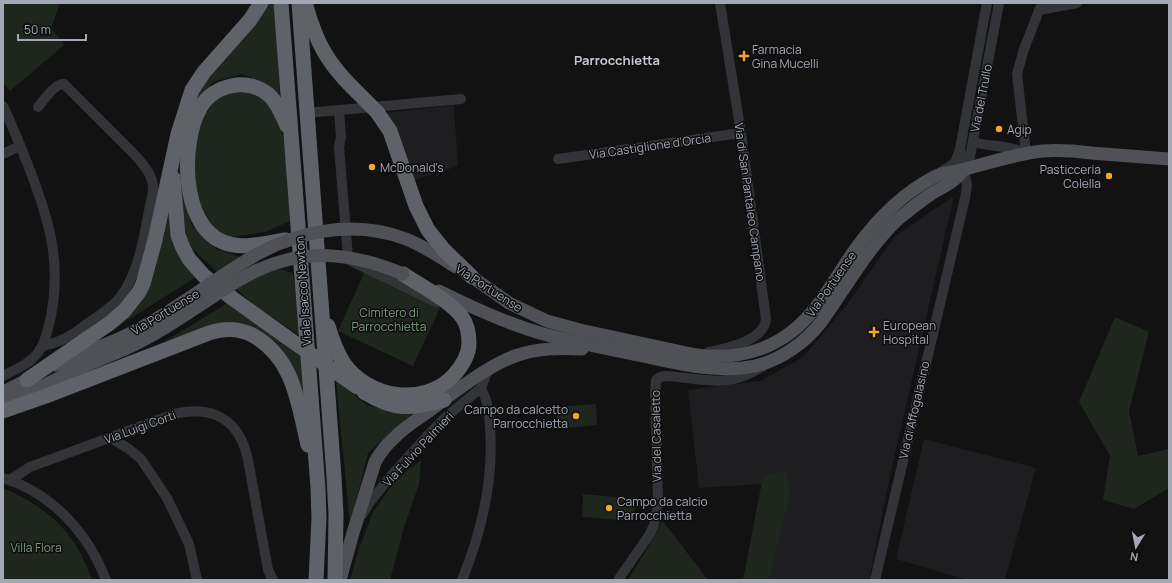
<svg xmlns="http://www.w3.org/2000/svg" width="1172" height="583" viewBox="0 0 1172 583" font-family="Manrope,sans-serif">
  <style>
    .built { fill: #1e1e20 }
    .green { fill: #1e261e }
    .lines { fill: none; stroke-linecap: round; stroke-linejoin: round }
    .minor { stroke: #333438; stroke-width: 10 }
    .major { stroke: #4f5157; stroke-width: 13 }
    .highway { stroke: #5f6269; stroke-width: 15 }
    .major-bridge { stroke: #4f5157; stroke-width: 13 }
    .highway-bridge { stroke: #5f6269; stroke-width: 15 }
    .poi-dot { fill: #f3a62a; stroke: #0d0d0e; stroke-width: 1.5 }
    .labels { text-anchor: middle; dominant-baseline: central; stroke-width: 3; stroke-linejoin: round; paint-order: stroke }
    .poi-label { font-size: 12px; fill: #a3a9b4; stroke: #0d0d0e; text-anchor: start }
    .street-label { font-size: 12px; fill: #a3a9b4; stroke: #0d0d0e }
    .park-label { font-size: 12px; fill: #799f7a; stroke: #0d0d0e }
    .neighbourhood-label { font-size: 13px; font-weight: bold; fill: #c4c8d0; stroke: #0d0d0e }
  </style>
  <rect width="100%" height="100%" fill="#121213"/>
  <g class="built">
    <polygon points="454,105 458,166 412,181 385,113"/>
    <polygon points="954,196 891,471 869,580 769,580 791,492 777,483 699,488 688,390 761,381 803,357 846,306 895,236"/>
    <polygon points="924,439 1036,468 1005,580 968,580 896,559"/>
  </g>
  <g class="green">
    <polygon points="3,3 60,3 51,28 64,45 10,91 3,83"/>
    <polygon points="267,3 275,3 280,97 267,84 242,74 213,82 195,104 184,185 191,224 216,249 268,266 293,273 301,336 253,304 188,245 178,188 179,152 200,82"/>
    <polygon points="243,87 264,96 276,116 287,148 290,221 265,232 231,237 212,230 202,215 193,185 194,145 204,115 220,92"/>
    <polygon points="169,196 196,277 109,332 122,318"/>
    <polygon points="365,271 441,306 413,366 338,331"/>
    <polygon points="229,302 302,358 309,415 298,377 264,337 224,322 164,342"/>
    <polygon points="1115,317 1149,332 1129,411 1138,456 1169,449 1169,488 1134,509 1103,500 1110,456 1079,402"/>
    <polygon points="336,380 368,406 415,412 397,426 368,453 350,525"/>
    <polygon points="596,404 597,425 557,429 556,407"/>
    <polygon points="421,460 419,484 404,527 390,580 350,580 358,551 373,512 396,480"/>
    <polygon points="785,471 791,492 769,580 743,580 763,476"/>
    <path d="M3,488c45,19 73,45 89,92h-89z"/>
    <polygon points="583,494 636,499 634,521 582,517"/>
    <polygon points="662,520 708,580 628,580 655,536"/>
  </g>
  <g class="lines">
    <g class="minor">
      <polyline points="1039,10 1077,3"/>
      <path d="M3,106c9,19 17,39 25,59 20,52 34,94 23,151 -3,13 -6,29 -15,39 -8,10 -22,15 -33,21"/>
      <path d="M38,107c5,-6 17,-24 26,-23l70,70c10,11 20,22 19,37 -7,32 -12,79 -32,105 -8,11 -21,19 -33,27 -15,12 -26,19 -46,23"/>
      <polyline points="339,111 341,137 339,147 348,257 351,261 436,302"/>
      <polyline points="307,113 461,99"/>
      <path d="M973,142c18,5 36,3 53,11"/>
      <polyline points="1026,153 1017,74 1024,49 1042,3"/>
      <polyline points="3,154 20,146"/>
      <polyline points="558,159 741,133"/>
      <polyline points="963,170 970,157 999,3"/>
      <polyline points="941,172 955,163 960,149 987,3"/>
      <path d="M709,352c18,-4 55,-11 57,-33l-25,-186 -21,-130"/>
      <polyline points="111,438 129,449 141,459 167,498 189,544 197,580"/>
      <path d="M3,478c49,15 85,55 103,102"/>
      <path d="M10,480l20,-13 144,-53c40,-10 66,7 74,46l20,110 5,10"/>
      <polyline points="362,515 370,502 390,477 427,436 447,416 481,388 488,370"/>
      <path d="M462,580c20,-49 32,-100 28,-153 -1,-14 -2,-26 -9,-39"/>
      <path d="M618,580l32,-46c6,-11 7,-22 8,-35l-3,-105 1,-14 4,-3 5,-1c39,2 62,14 98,-10"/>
      <polyline points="875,580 965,198 967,186 960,149"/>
    </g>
    <g class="major">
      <path d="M472,277l37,26 38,18 33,9 116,25c49,6 89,-8 120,-48 15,-19 26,-40 41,-60 21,-29 45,-53 77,-70 8,-5 23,-5 32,-8 25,-7 50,-15 76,-18 17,-1 33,0 49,2 26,2 52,4 78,6"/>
      <path d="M439,291c32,16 66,32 101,42 32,9 65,15 98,22 38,8 78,19 117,11 26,-6 51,-24 67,-45 24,-34 45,-72 75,-101 11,-9 22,-18 34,-26 13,-8 23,-11 32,-24"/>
      <polyline points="56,365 121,338"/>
      <polyline points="3,392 35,376"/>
      <polyline points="6,404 73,371 125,349"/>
      <path d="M340,580l13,-47 22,-71c5,-9 11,-17 19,-24 11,-12 26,-20 39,-30 23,-17 56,-43 82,-52 22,-8 44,-8 67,-7"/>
    </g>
    <g class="highway">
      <polyline points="281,3 318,488 319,518 316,580"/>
      <polyline points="299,3 334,477 336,514 335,580"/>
      <path d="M306,6c10,35 20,55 46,81"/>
      <polyline points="173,178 178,235 183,248 189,259 204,276 232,298 285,336"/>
      <path d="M286,240c-21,3 -44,10 -63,2 -43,-17 -42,-101 -23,-134 14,-24 48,-31 69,-13 9,8 13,20 18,31"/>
      <path d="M328,326c4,13 8,25 15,36 24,36 81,46 111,13 8,-9 15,-20 15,-32 0,-9 -2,-19 -7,-26 -10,-15 -43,-32 -59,-43"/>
      <polyline points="27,380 110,323 125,310 139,292 143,284 155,240 178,134 192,90 204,72 250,20 261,3"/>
      <path d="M364,392c31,19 47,17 80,8"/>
      <path d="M3,411l43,-15 163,-63c15,-5 31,-5 45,3 40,23 44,67 54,109"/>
    </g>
    <g class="major-bridge">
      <path d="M121,338c45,-21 83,-52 126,-78 47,-29 106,-41 159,-21 18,7 34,18 50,28"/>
      <path d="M125,349c31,-14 60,-34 89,-53 12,-8 23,-16 36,-22 52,-27 101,-22 153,0"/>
    </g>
    <g class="highway-bridge">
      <polyline points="352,87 377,112 390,131 416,206 428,230 444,250 472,277"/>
      <polyline points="285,336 357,387"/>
    </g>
  </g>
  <g class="poi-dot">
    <path d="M742 50h4v4h4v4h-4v4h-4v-4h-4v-4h4z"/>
    <circle cx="999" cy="129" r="4"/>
    <circle cx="372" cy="167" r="4"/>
    <circle cx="1109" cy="176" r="4"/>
    <path d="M872 326h4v4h4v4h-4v4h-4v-4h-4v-4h4z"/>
    <circle cx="576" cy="416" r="4"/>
    <circle cx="609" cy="508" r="4"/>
  </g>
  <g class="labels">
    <g class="poi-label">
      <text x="752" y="49">Farmacia<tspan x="752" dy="14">Gina Mucelli</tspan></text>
      <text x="1007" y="129">Agip</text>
      <text x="380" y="167">McDonald's</text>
      <text x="1101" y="169" text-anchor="end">Pasticceria<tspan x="1101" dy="14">Colella</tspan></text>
      <text x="883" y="325">European<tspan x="883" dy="14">Hospital</tspan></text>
      <text x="568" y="409" text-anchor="end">Campo da calcetto<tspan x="568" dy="14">Parrocchietta</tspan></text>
      <text x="617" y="501">Campo da calcio<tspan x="617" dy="14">Parrocchietta</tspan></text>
    </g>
    <g class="street-label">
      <text transform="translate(981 98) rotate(-79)">Via del Trullo</text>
      <text transform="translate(650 146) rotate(-8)">Via Castiglione d'Orcia</text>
      <text transform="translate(750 202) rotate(82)">Via di San Pantaleo Campano</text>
      <text transform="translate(831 284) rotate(-55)">Via Portuense</text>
      <text transform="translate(489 288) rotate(33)">Via Portuense</text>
      <text transform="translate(303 291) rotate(-94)">Viale Isacco Newton</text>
      <text transform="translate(165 312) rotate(-31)">Via Portuense</text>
      <text transform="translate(914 410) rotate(-77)">Via di Affogalasino</text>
      <text transform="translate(140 427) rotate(-20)">Via Luigi Corti</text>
      <text transform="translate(656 436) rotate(-91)">Via del Casaletto</text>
      <text transform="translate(418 449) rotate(-47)">Via Fulvio Palmieri</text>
    </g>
    <g class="park-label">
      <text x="389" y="312">Cimitero di<tspan x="389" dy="14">Parrocchietta</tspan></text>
      <text x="36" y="547">Villa Flora</text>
    </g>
    <g class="neighbourhood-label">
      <text x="617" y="60">Parrocchietta</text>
    </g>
  </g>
  <rect width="1172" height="583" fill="none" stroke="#a3a9b4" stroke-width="8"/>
  <g transform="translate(1136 547) rotate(190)" stroke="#0d0d0e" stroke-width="3" paint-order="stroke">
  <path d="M0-3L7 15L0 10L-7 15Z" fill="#a3a9b4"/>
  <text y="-6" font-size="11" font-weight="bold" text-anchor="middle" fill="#a3a9b4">N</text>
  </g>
  <path d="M18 34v6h68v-6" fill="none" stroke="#a3a9b4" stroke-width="2"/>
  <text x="24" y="34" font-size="12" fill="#a3a9b4" stroke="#0d0d0e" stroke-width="3" paint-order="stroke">50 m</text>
</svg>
